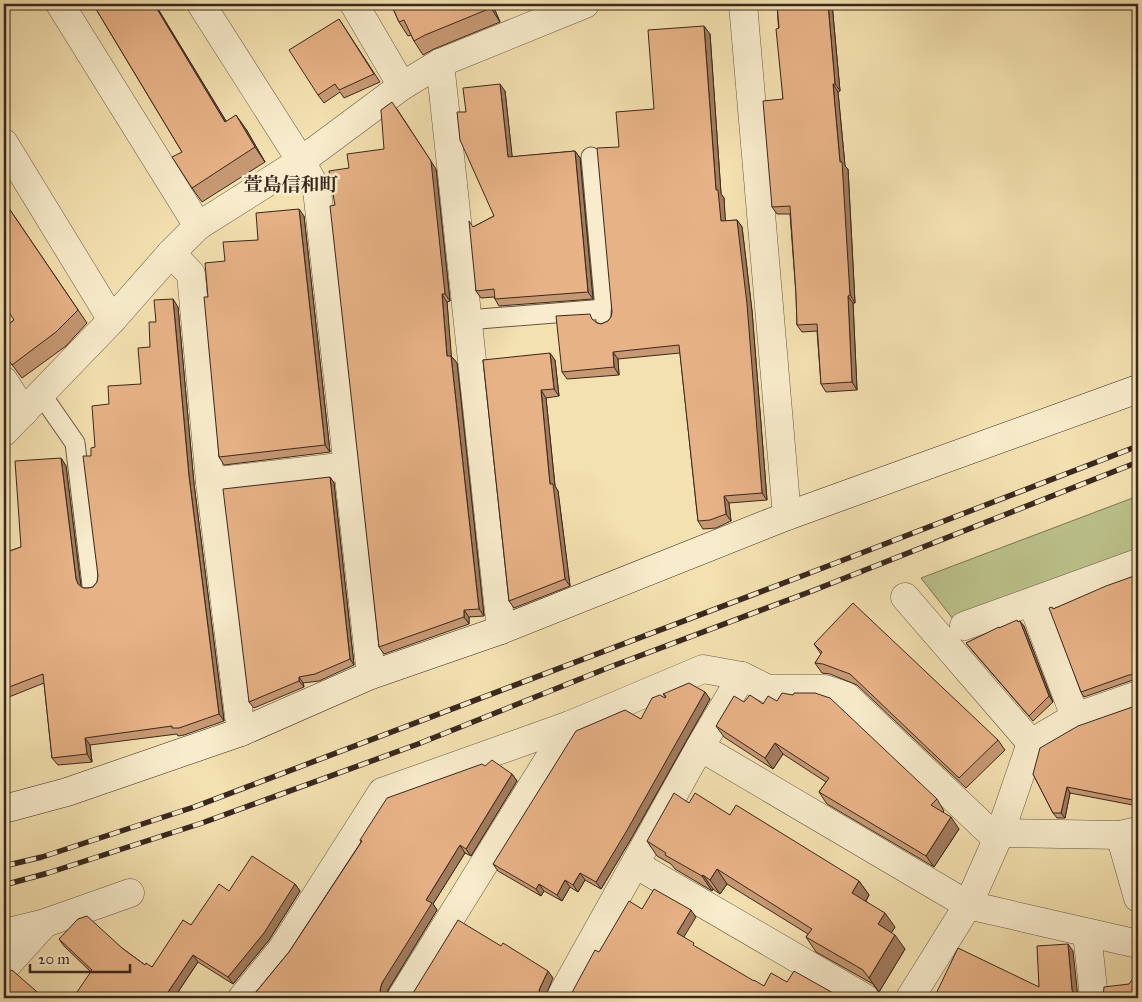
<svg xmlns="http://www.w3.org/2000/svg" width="1142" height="1002" viewBox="0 0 1142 1002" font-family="'IM FELL Great Primer','Noto Serif JP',serif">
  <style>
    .green { fill: #bcc28b; stroke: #7a7556 }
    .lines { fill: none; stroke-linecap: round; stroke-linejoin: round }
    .lane-casing { stroke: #675644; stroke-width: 21 }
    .street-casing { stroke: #675644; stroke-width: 29 }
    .secondary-casing { stroke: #382820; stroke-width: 29 }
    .lane { stroke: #f8eccc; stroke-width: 19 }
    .street { stroke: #f8eccc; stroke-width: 28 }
    .secondary { stroke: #f8eccc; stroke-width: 28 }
    .rail-casing { stroke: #382820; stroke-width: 5.5 }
    .rail { stroke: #f8eccc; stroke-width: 4; stroke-dasharray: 11; stroke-linecap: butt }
    .wall { fill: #c79973; stroke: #382820 }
    .shaded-wall { fill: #a27d5e; stroke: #382820 }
    .building { fill: #e7b286; stroke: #382820 }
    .labels { text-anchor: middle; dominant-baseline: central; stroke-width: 5; stroke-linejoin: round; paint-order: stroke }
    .neighbourhood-label { font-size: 19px; font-weight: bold; fill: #382820; stroke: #f8eccc }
  </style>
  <rect width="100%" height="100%" fill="#f4e1b0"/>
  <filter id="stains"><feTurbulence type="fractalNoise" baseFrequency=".004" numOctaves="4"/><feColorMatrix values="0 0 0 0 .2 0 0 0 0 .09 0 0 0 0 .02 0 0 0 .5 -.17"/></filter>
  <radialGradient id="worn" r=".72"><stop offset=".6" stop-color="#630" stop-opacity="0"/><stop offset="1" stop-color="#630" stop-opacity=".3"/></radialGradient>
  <polygon class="green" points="1138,496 1138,550 953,619 921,578"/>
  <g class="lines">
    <g class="lane-casing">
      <g id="lane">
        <polyline points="591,157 606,320"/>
        <polyline points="467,320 605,309"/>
        <polyline points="41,394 75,443 92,585"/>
      </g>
    </g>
    <g class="street-casing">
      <g id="street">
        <polyline points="60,4 198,226"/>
        <polyline points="201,4 301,161 317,190 371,675"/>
        <polyline points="354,4 402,86"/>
        <polyline points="743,4 787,516"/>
        <polyline points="440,63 501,630"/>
        <polyline points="4,143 112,320"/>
        <polyline points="171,253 191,274 210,482 241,732"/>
        <polyline points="4,381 24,412"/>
        <polyline points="4,432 112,320 171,253 198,226 301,161 402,86 440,63 585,4"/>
        <polyline points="210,482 348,466"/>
        <polyline points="905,597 1031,743"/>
        <polyline points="1032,602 1075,717"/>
        <polyline points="964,626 1138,563"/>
        <polyline points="700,747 968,905 1138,944"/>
        <polyline points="1000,833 1120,835 1138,831"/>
        <polyline points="1120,835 1138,898"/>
        <polyline points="635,864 865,998"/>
        <polyline points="4,933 45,923 130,893"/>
        <polyline points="1087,933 1094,998"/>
        <polyline points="4,968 45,923"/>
        <polyline points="242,998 282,949 382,792 570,725 703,669 742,676 768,689 825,689 846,696 997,839"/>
        <polyline points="401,998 570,725"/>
        <polyline points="560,998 700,747 742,676"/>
        <polyline points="910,998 968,905 1000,833 1031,743 1075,717 1138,695"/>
      </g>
    </g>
    <g class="secondary-casing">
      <polyline id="secondary" points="4,809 67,792 241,732 371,675 501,630 787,516 1138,389"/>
    </g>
    <use href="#lane" class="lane"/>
    <use href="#street" class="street"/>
    <use href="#secondary" class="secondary"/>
    <g class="rail-casing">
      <g id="rail">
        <polyline points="4,866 42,857 194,807 802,576 1138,446"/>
        <polyline points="4,885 48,873 202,823 418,744 610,667 812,591 1138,462"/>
      </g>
    </g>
    <use href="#rail" class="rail"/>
  </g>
  <g class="wall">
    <polygon points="93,4 155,4 226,121 246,129 265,162 202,202 192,188 182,152"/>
    <polygon points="391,4 492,4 500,22 434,49 423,55 414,41 411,35 408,36 399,22"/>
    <polygon points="777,4 832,4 840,91 838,92 845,166 848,169 855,303 853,303 857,390 826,392 821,384 817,331 802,332 797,325 796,294 790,214 777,214 772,207 783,99"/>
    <polygon points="339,19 380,82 344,98 340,92 324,103 318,95"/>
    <polygon points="710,34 721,194 724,198 725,221 737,220 742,227 752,311 767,500 729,503 731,521 716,528 703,529 698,521 680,353 618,359 619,375 567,379 562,372 595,322 601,324 608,321 611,317 619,147 654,109"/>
    <polygon points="505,91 512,157 575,151 580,158 593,299 499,306 495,299 494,297 481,298 476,291 473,227 494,216 466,112"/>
    <polygon points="436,169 450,301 447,302 451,356 457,363 484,616 469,617 469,624 384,654 379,647 335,205"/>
    <polygon points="4,201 87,323 66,346 22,378 4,354 4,328 14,320"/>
    <polygon points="304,216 330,452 224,465 219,457 208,297 225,261 258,240"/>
    <polygon points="178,307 194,484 224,721 184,735 178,736 177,734 90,745 92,762 58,765 52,758 44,683 4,699 4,553 21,547 61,458 66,466 81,587 83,588 88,588 93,587 97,582 98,576 91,456 95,447 109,404 141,384 150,347 156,322"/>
    <polygon points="483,360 555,360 559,396 546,398 555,486 558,491 570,586 514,608 509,601"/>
    <polygon points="330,477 334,483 354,665 319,681 303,683 304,687 254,708 249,702"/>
    <polygon points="1138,576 1138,680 1133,680 1084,697 1081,692 1053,609"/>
    <polygon points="1018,622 1024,626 1053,702 1033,721 970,648 966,643 999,628"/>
    <polygon points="814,644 998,740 1005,750 966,788 857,685 830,674 822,673 815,663 821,654"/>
    <polygon points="663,694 710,699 631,839 601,889 585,880 578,892 570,887 562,901 544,891 541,896 498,871 493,864 641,719 666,698"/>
    <polygon points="744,702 763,704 937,799 944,811 943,812 959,829 934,867 827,804 819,792 826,782 783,754 773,769 724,737 716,726"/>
    <polygon points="1138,705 1138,806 1070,793 1065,818 1057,818 1053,813 1033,774"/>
    <polygon points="485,766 512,774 517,781 471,856 465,853 433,904 437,910 388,990 386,998 251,998 289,952 361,842 360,840"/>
    <polygon points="689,803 730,815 859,881 869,895 866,901 895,927 891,933 905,949 879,992 873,984 816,952 806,937 808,934 727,884 720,894 713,889 712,891 675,869 671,864 657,856 647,841"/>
    <polygon points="295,884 300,891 269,940 233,984 198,962 174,998 91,972 64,946 59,939 122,948 145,965 152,967 191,925 229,891"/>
  </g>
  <g class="shaded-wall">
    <polygon points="154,4 155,4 235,136 225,122"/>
    <polygon points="489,4 492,4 493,5 500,22 491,8"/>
    <polygon points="828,4 832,4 840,91 835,84"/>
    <polygon points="704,26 710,34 721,194 724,198 726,229 721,221 716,190"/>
    <polygon points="500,84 505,91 513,164 508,157"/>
    <polygon points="833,84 838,92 845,166 848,169 855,303 850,295 840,162"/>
    <polygon points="397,109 436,169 450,301 445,294"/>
    <polygon points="236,115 246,129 265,162 255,147"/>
    <polygon points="575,151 580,158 593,299 588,292"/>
    <polygon points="299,209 304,216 330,452 325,445"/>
    <polygon points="737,220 742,227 752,311 767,500 762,493"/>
    <polygon points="442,294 447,302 452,363 447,356"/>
    <polygon points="848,296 853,303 857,390 852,382"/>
    <polygon points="173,299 178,307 194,484 224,721 219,714 189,476"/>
    <polygon points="613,352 618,359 619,375 614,367"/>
    <polygon points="550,353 555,360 559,396 554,389"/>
    <polygon points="451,356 457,363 484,616 479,609"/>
    <polygon points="541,390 546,398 555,486 558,491 570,586 565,579 550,484"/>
    <polygon points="61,458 66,466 81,587 78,584 76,579"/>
    <polygon points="330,477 334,483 354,665 350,659"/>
    <polygon points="724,496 729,503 731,521 726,514"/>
    <polygon points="464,610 469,617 469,624 464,617"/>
    <polygon points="1020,621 1024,626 1053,702 1049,696"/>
    <polygon points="299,677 303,683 304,687 299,681"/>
    <polygon points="705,692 710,699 631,839 601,889 596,882"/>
    <polygon points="85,738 90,745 92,762 87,754"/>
    <polygon points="775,743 783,754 773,769 765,758"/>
    <polygon points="512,774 517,781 471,856 466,849"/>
    <polygon points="1067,787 1070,793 1065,818 1061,813"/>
    <polygon points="951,817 959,829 934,867 926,856"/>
    <polygon points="460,845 465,853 433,904 437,910 388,990 386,998 382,998 380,990 382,983 426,900"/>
    <polygon points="717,869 727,884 720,894 710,880"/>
    <polygon points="580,873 585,880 578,892 573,885"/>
    <polygon points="703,875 713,889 712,891 702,876"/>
    <polygon points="565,880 570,887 562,901 557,895"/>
    <polygon points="859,881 869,895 862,907 852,893"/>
    <polygon points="295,884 300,891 269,940 233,984 228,977"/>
    <polygon points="539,884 544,891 541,896 536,889"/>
    <polygon points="691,910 696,917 682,940 677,933"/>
    <polygon points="885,913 895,927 888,938 878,924"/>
    <polygon points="895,935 905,949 879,992 869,978"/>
    <polygon points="1068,944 1073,951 1078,998 1076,998 1072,990"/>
    <polygon points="193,955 198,962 174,998 164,998"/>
    <polygon points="548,971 553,978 545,998 541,998 539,990"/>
  </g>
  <g class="building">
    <polygon points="93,4 154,4 225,122 236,115 255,147 192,188 172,157 182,152"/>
    <polygon points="391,4 489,4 491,8 425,35 414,41 404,20 399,22"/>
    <polygon points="777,4 828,4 835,84 833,84 840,162 842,162 850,295 848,296 852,382 821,384 817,324 797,325 796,294 790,206 772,207 763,101 783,99 776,29 779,28"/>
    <polygon points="339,19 374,74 339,90 335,84 318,95 289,50"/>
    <polygon points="704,26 716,190 718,190 721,221 737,220 747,304 762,493 724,496 726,514 710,520 698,521 679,345 613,352 614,367 562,372 556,316 590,314 592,319 597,323 601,324 608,321 611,317 612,312 597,148 619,147 616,112 654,109 648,30"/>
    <polygon points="500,84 508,157 575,151 588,292 495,299 494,289 476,291 469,221 473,227 494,216 460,140 457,112 466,112 463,88"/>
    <polygon points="392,102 431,161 445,294 442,294 447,356 451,356 479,609 464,610 464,617 379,647 330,206 335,205 329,171 349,168 347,154 384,149 381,110"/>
    <polygon points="4,201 78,310 56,332 12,365 4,353 4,328 14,320 4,305"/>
    <polygon points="299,209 325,445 219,457 204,297 208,297 205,263 225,261 223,242 258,240 256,213"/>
    <polygon points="173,299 189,476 219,714 179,728 172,728 172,726 85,738 87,754 52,758 43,674 4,689 4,553 21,547 15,461 61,458 76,579 78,584 83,588 88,588 93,587 97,582 98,576 83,456 91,456 91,448 95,447 92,406 109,404 108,386 141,384 138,348 150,347 149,322 156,322 154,300"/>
    <polygon points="550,353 554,389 541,390 550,484 553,484 565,579 509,601 483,360"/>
    <polygon points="330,477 350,659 315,674 299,677 299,681 249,702 223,489"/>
    <polygon points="1134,576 1135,577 1138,576 1138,675 1137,674 1129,675 1081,692 1049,608 1052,607 1053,609 1106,586"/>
    <polygon points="853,603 998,740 959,778 850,674 823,664 815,663 822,652 814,644"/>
    <polygon points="1017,620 1018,622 1020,621 1049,696 1029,716 966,643 999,627 999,628"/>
    <polygon points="689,683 705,692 626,832 596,882 580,873 573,885 565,880 557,895 539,884 536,889 493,864 576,731 625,710 641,719 652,698 660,695 665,698 666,696 663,694"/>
    <polygon points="782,693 793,695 794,693 815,693 830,698 937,799 931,805 951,817 926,856 819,792 829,778 775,743 765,758 716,726 734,696 744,702 750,695 763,704 768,696 777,701"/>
    <polygon points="1138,705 1138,801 1067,787 1061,813 1053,813 1033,774 1040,748 1078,726"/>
    <polygon points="492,760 512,774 466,849 460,845 426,900 432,903 382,983 380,990 382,998 251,998 289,952 362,841 360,840 387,798 482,764 485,766"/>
    <polygon points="674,793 689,803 695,793 730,815 736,805 859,881 852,893 885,913 878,924 895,935 869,978 863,970 806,937 812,929 717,869 710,880 703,875 702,876 665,855 666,853 647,841"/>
    <polygon points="1138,838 1138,852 1135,840"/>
    <polygon points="252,856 295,884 264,933 228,977 193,955 164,998 73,998 92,970 59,939 78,919 87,916 122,948 145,965 146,963 152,967 183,920 191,925 219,884 229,891"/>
    <polygon points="654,889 691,910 677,933 694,943 693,945 754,981 754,980 764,986 771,973 787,982 794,971 842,998 569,998 595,950 599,952 629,901 642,909"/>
    <polygon points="458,920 501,946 503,943 548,971 539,990 541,998 410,998"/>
    <polygon points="1068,944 1072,990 1076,998 934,998 958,948 1039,987 1037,946"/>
    <polygon points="12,970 44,998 4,998 4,975"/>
    <polygon points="1138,972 1138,998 1102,998 1103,997 1104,987 1129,984"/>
  </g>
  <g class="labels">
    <g class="neighbourhood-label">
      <text x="291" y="184">萱島信和町</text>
    </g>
  </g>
  <rect width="1142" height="1002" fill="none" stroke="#f4e1b0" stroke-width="20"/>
  <rect x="5" y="5" width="1132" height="992" fill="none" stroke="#382820" stroke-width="2.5"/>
  <rect x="10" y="10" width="1122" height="982" fill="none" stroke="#382820"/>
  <path d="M30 964v8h100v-8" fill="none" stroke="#382820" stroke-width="2.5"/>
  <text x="38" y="964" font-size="15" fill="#382820" stroke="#f8eccc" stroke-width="4" paint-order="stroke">20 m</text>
  <rect width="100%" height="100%" filter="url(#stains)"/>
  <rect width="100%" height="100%" fill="url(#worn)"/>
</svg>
